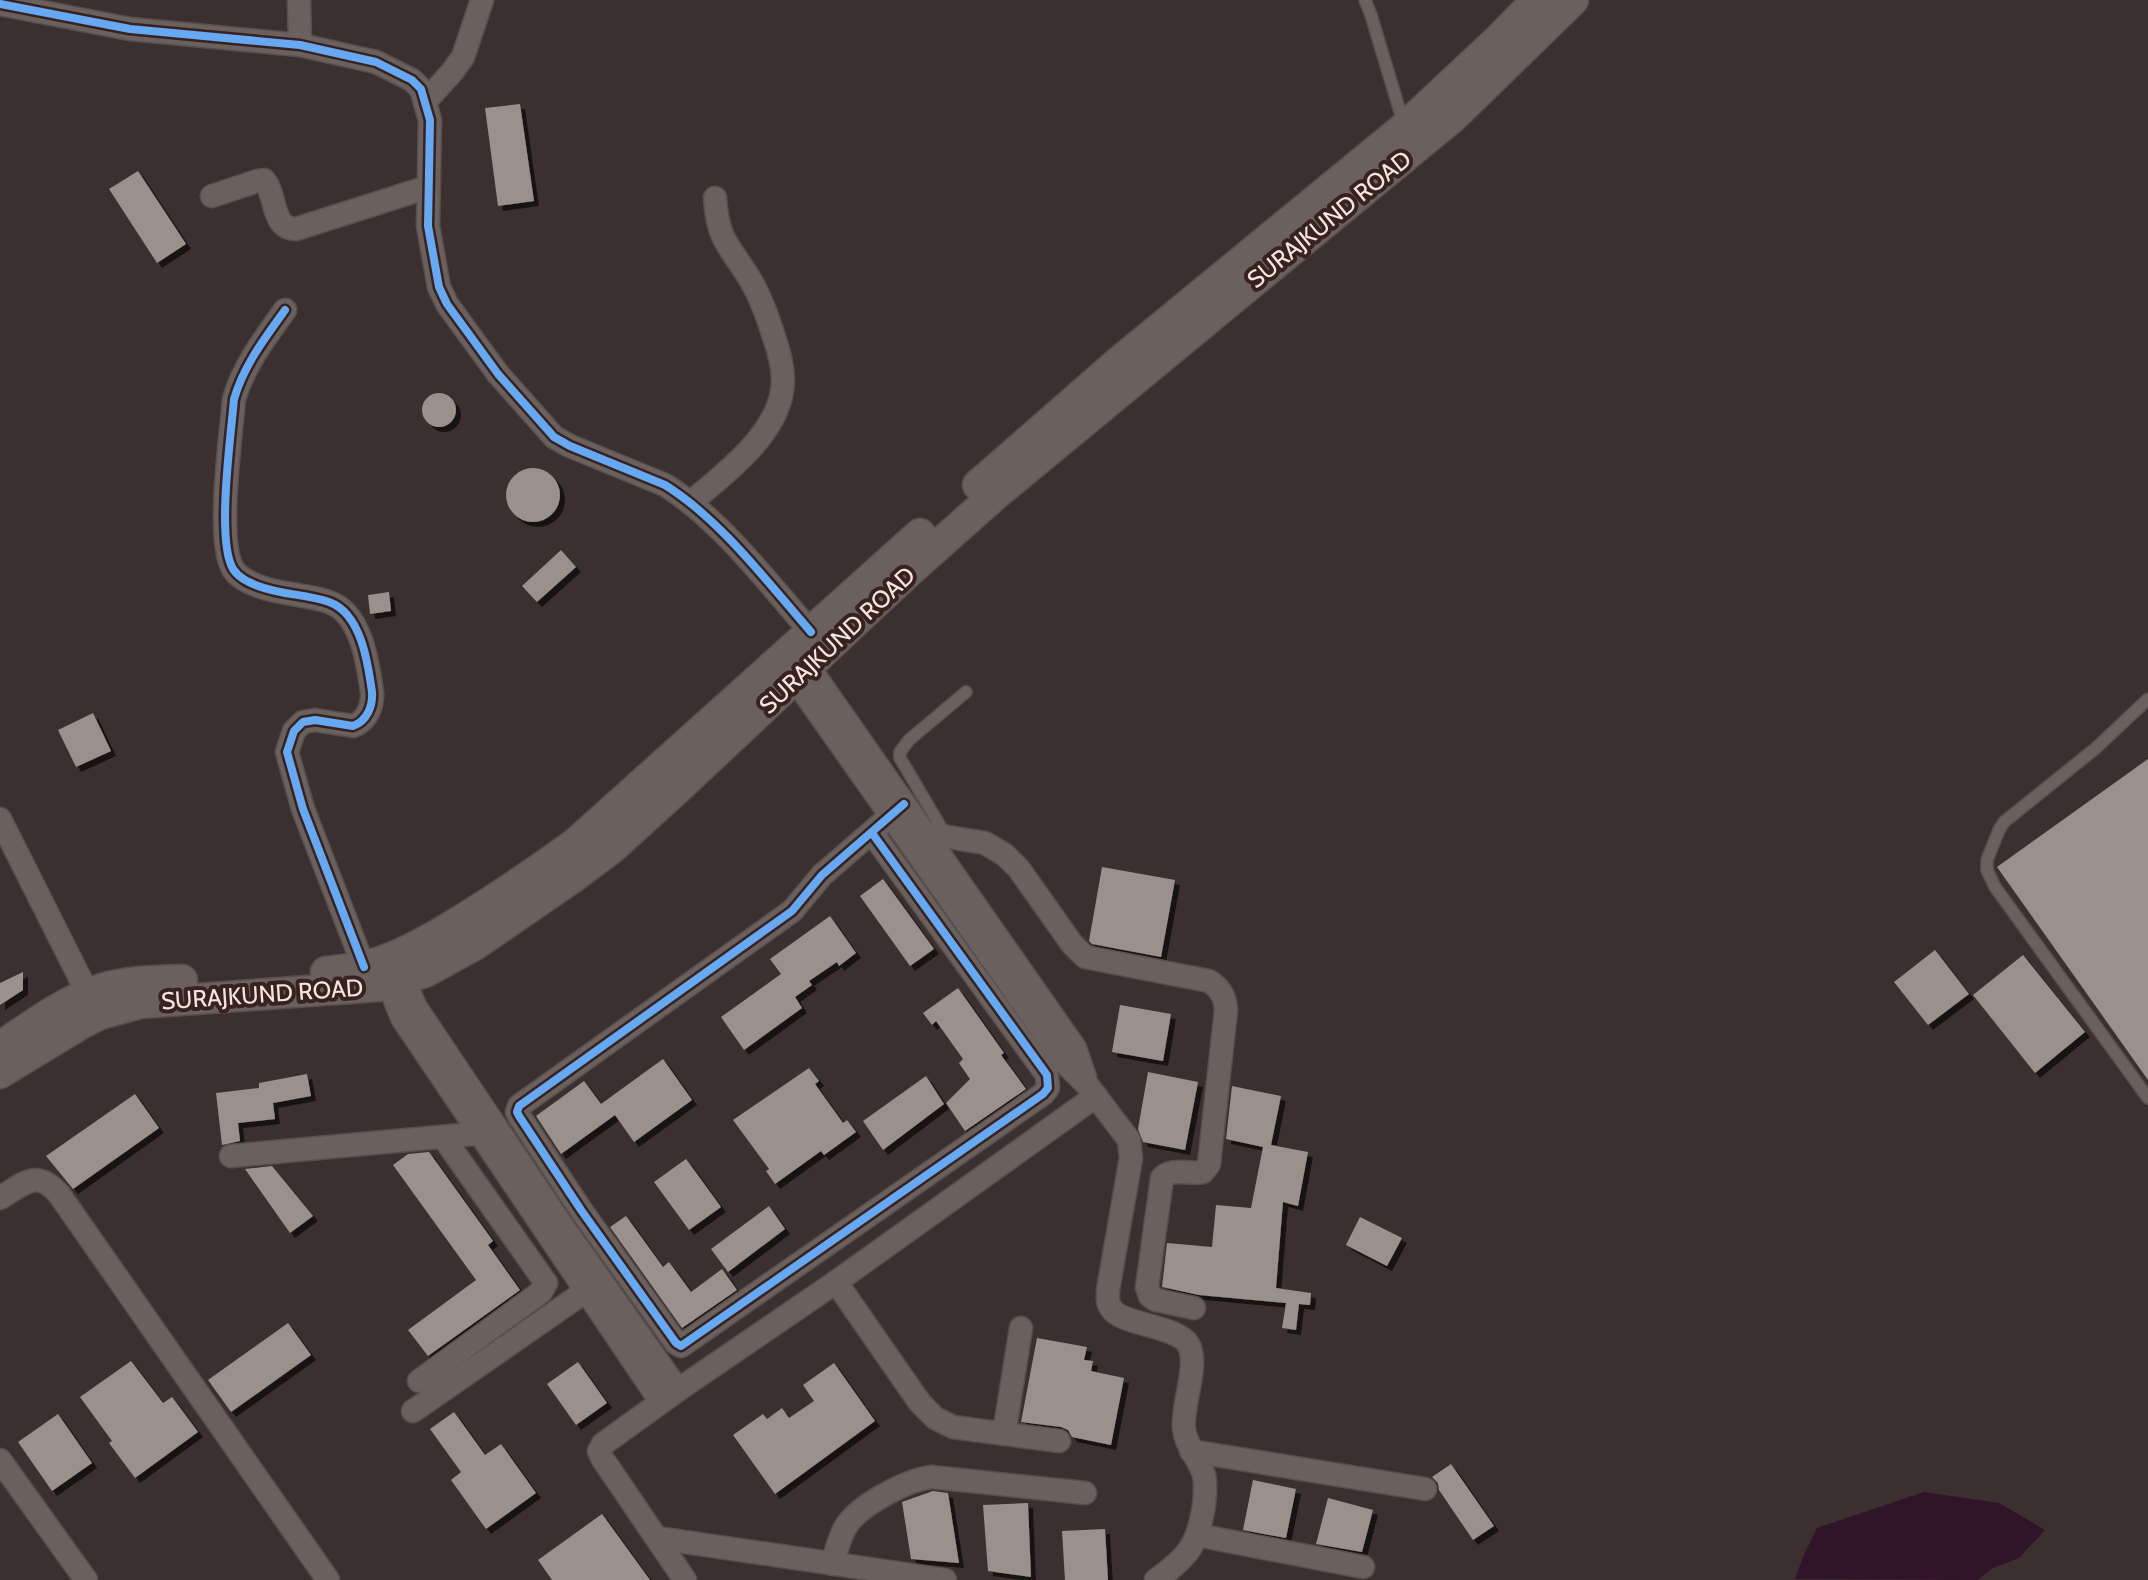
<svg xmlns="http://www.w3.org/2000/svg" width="2148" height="1580" viewBox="0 0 2148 1580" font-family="Cabin,sans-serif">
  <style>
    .water { fill: #31142a }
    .building { fill: #9a908c; filter: url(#shadow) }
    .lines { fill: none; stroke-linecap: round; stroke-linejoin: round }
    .lane-casing { stroke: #584e4c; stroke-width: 14 }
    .street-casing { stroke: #584e4c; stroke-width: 25 }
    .secondary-casing { stroke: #584e4c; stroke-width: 33 }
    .lane { stroke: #6a615f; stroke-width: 11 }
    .street { stroke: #6a615f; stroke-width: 22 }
    .secondary { stroke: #6a615f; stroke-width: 30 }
    .cycleway-casing { stroke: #37221f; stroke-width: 13 }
    .cycleway { stroke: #66a8f1; stroke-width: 8 }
    .labels { text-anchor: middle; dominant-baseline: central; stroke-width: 8; stroke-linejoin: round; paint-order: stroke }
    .street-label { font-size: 24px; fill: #f4e5e3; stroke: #37221f }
  </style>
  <defs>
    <filter id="shadow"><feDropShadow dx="5" dy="5" stdDeviation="0" flood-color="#0009"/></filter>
  </defs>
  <rect width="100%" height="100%" fill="#3b302f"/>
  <polygon class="water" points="1924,1492 1999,1503 2045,1530 2019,1558 1991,1569 1978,1580 1795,1579 1803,1557 1817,1528"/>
  <g class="building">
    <polygon points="520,104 534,201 498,206 485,108"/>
    <polygon points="138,171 186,244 157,263 109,189"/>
    <circle cx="439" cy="410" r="17"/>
    <circle cx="533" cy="495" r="27"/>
    <polygon points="561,550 576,567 537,602 522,586"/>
    <polygon points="389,592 391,611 370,614 368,595"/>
    <polygon points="93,713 111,751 76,767 58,730"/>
    <polygon points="2148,759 2148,1080 1997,867"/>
    <polygon points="1102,867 1175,880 1161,957 1092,944 1089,941"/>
    <polygon points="883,879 934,949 910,966 860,896"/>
    <polygon points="830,916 856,953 839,966 837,962 809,981 812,985 795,997 802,1008 744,1050 721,1017 781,974 770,959"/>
    <polygon points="1935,950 1969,994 1928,1025 1894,982"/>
    <polygon points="2023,955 2085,1032 2035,1073 1973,995"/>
    <polygon points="23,972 23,990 0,1005 0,983"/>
    <polygon points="958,988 1004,1053 1001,1055 1026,1089 965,1131 946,1103 970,1079 959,1063 963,1059 936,1021 932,1025 923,1013"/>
    <polygon points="1120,1005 1171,1014 1163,1061 1112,1052"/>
    <polygon points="663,1059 692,1100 634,1142 615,1115 561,1154 536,1116 584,1081 601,1104"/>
    <polygon points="809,1068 819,1081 815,1084 843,1123 847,1120 856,1132 824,1155 821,1151 775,1184 766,1171 769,1169 733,1120"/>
    <polygon points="1148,1072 1198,1082 1185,1150 1143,1142 1138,1129"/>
    <polygon points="307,1074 311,1096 273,1103 275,1119 238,1123 240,1141 222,1145 216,1093 259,1088 259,1083"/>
    <polygon points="926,1076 944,1104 883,1150 863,1121"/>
    <polygon points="1232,1086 1281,1096 1271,1145 1308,1152 1298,1206 1283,1202 1276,1288 1311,1293 1310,1305 1299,1304 1296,1330 1282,1328 1286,1303 1199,1295 1162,1287 1167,1243 1212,1247 1216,1205 1251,1208 1263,1147 1226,1139"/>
    <polygon points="135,1094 159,1128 73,1189 46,1156"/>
    <polygon points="429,1152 493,1241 488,1245 520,1290 428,1356 408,1330 476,1280 393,1165 408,1154"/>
    <polygon points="686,1159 721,1207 689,1230 654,1182"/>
    <polygon points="272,1166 313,1216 290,1233 245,1169"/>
    <polygon points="769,1206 785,1229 728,1272 711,1249"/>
    <polygon points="626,1216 663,1267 669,1262 691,1292 722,1269 737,1290 682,1328 610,1227"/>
    <polygon points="1360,1217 1402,1238 1387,1266 1346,1245"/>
    <polygon points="288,1323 311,1355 231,1412 208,1380"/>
    <polygon points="1037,1338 1087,1347 1084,1360 1093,1361 1091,1371 1124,1378 1111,1445 1072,1437 1068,1430 1061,1427 1021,1422"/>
    <polygon points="131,1361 163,1403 172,1397 198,1432 135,1478 109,1443 112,1441 80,1397"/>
    <polygon points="578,1362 607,1403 576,1425 547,1384"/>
    <polygon points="834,1363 875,1421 775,1494 733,1435 763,1414 767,1419 782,1408 789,1418 814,1401 803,1385"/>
    <polygon points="454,1412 485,1455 501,1444 536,1493 486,1529 451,1480 461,1472 430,1429"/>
    <polygon points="58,1414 92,1463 52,1491 18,1442"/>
    <polygon points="1451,1464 1494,1526 1473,1540 1439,1490 1438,1483 1432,1477"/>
    <polygon points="1253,1480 1296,1489 1286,1538 1243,1530"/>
    <polygon points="933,1491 948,1493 959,1563 911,1559 902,1502"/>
    <polygon points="1328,1498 1373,1510 1362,1552 1316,1544"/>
    <polygon points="1028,1503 1031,1577 988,1571 983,1505"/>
    <polygon points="602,1514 650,1580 552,1580 538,1560"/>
    <polygon points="1105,1529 1108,1580 1065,1580 1062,1531"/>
  </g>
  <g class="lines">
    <g class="lane-casing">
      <g id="lane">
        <polyline points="1365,0 1371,15 1404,125"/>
        <polyline points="2148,699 2096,748 2004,822 1999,830 1987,860 1987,870 1995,887 2148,1098"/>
        <polyline points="946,836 900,758 900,752 909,740 966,692"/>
      </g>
    </g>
    <g class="street-casing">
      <g id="street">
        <polyline points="299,0 300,45"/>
        <path d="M0,4l130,25 170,16 76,17 36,18 9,9 9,31 -2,106 11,61 8,17 51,70 56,63 16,9 95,39c55,34 104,99 146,147"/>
        <polyline points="426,101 452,72 463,57 482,0"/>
        <path d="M212,196l45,-15 7,-1c13,15 7,49 32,49l132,-42"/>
        <path d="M285,310c-20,28 -41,55 -51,89 -3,37 -18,141 -1,170 6,9 15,13 25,17 23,9 48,8 71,16 32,11 39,61 43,90 1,14 -5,29 -19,34l-38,-6 -12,2 -9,9 -7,21 16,57 61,158"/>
        <path d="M690,503c33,-28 85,-66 92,-112 3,-17 -2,-37 -8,-54 -6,-19 -13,-39 -23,-56 -21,-36 -33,-38 -36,-83"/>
        <polyline points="801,656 1075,1048 1085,1077"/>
        <path d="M786,667l280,397 22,22 41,54 2,18 -23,132c0,6 -1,13 3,18 9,17 65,17 77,36 12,20 -7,62 -4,85 2,17 15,30 20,46 2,9 1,20 0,30 -6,40 -16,52 -48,75"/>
        <polyline points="0,819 88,994"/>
        <polyline points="872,833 1047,1075 1048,1088 1043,1094 681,1346 676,1343 581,1210 519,1116 517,1112 519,1106 792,911 822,875 904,804"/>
        <path d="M924,833l61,10 20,12 14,14 53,75 13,13 124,24c11,7 16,15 17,29l-17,154 -6,8c-14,3 -31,-5 -41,6l-15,109 3,9 6,4 38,8"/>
        <polyline points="398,964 415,1006 559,1221 678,1390"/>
        <polyline points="383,970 402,1018 661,1402"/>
        <polyline points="231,1156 494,1132"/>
        <path d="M0,1198c24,-14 36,-30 59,-4l269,386"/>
        <polyline points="836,1282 920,1403 935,1418 953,1427 1059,1441"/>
        <polyline points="419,1381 541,1292 546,1283 443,1137"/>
        <polyline points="413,1411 596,1284"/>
        <polyline points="1004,1434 1021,1328"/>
        <polyline points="1191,1451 1425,1489"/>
        <polyline points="0,1460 86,1580"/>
        <polyline points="1197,1535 1363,1567"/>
        <polyline points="658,1538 945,1580"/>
        <path d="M832,1564c5,-14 8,-31 17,-42 15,-19 60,-43 83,-45l153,16"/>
        <polyline points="685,1580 602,1458 599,1451 603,1444 678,1390 836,1282 1096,1096"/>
      </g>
    </g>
    <g class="secondary-casing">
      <g id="secondary">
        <polyline points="978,485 1120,361 1405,127 1500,38 1537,0"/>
        <path d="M326,972c18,-2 37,-4 54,-10 26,-9 49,-22 72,-36 43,-26 84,-54 124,-83l344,-309"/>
        <path d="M0,1047c32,-21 65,-47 102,-58 26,-8 53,-8 80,-9"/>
        <polyline points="0,1073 84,1022 100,1014 140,1003 378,986 425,972 476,944 572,878 612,848 677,789 905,575 996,494 1454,116 1573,0"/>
      </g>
    </g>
    <use href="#lane" class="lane"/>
    <use href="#street" class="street"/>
    <use href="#secondary" class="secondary"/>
    <g class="cycleway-casing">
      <g id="cycleway">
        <path d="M0,4l130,25 170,16 76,17 36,18 9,9 9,31 -2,106 11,61 8,17 51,70 56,63 16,9 95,39c55,34 104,99 146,147"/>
        <path d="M285,310c-20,28 -41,55 -51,89 -3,37 -18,141 -1,170 6,9 15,13 25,17 23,9 48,8 71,16 32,11 39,61 43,90 1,14 -5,29 -19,34l-38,-6 -12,2 -9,9 -7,21 16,57 61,158"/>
        <polyline points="872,833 1047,1075 1048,1088 1043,1094 681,1346 676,1343 581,1210 519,1116 517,1112 519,1106 792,911 822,875 904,804"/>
      </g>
    </g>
    <use href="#cycleway" class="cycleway"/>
  </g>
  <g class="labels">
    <g class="street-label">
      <text transform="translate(1329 219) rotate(-39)">SURAJKUND ROAD</text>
      <text transform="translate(837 640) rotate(-43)">SURAJKUND ROAD</text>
      <text transform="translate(262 994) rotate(-4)">SURAJKUND ROAD</text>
    </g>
  </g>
</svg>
